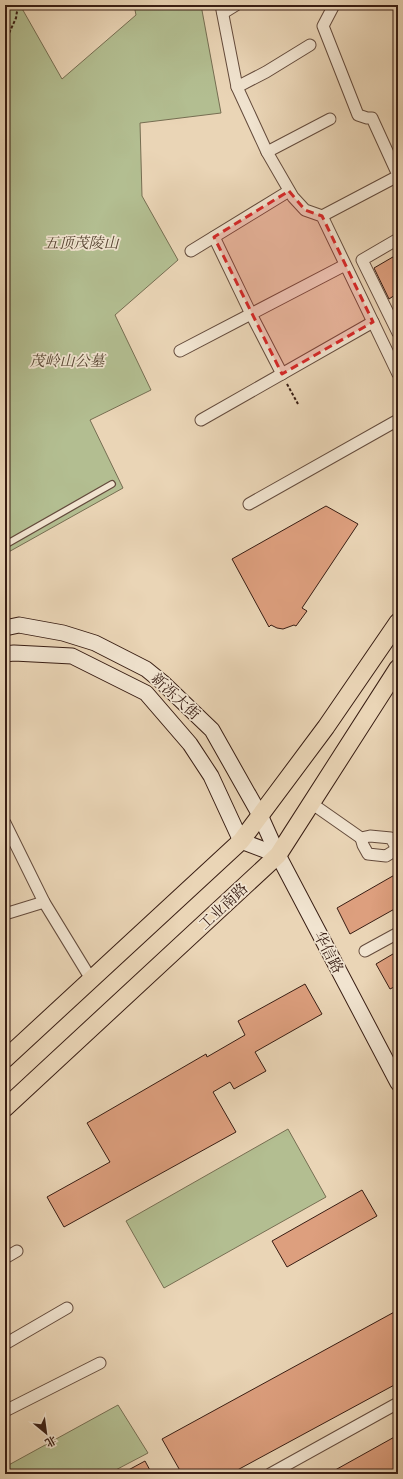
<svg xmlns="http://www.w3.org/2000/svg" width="403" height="1479" viewBox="0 0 403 1479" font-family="'Gentium Book Plus','Noto Serif SC',serif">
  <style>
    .green { fill: #b3be91; stroke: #766e52 }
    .building { fill: #dd9f7e; stroke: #381d13 }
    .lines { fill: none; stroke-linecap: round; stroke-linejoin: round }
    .service-casing { stroke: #644b3c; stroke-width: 8 }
    .minor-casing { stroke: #644b3c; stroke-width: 13 }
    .secondary-casing { stroke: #381d13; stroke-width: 17 }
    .primary-casing { stroke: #381d13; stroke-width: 19 }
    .path { stroke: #381d13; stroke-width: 2; stroke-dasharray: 3 2; stroke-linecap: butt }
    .service { stroke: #f1e4d0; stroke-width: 5.5 }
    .minor { stroke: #f1e4d0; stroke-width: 11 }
    .secondary { stroke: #f1e4d0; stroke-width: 15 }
    .primary { stroke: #ead5b6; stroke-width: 17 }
    .marked { fill: #d62828; fill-opacity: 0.2; stroke: #d62828; stroke-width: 3; stroke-dasharray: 8 5; stroke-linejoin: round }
    .labels { text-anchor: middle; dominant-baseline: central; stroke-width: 3.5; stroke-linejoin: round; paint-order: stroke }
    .park-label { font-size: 15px; font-style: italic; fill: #574532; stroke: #f1e4d0 }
    .street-label { font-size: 15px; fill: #381d13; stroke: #f1e4d0 }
  </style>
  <rect width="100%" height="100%" fill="#ead5b6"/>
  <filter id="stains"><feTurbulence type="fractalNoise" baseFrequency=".005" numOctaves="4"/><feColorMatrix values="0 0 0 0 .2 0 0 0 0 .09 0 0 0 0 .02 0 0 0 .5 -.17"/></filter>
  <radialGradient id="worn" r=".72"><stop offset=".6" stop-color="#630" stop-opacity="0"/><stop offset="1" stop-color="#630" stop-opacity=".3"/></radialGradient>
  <g class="green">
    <polygon points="5,5 20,5 62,79 136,15 134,5 201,5 221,113 140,123 142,196 178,260 115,315 151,390 90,420 123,488 5,554"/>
    <polygon points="288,1129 326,1197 164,1288 126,1221"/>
    <polygon points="118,1405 148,1453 108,1474 5,1474 5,1467"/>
  </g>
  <g class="building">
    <polygon points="398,254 398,293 389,299 374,268"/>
    <polygon points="326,506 358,524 302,608 307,611 296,626 294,625 283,629 277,628 271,625 269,627 232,559"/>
    <polygon points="398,873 398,907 350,934 337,908"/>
    <polygon points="398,951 398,985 390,989 376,964"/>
    <polygon points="305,984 322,1014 255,1052 266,1071 234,1089 230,1082 213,1092 236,1132 64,1227 47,1197 110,1162 87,1123 206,1054 207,1057 245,1035 238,1021"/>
    <polygon points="362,1190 377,1216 287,1267 272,1241"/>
    <polygon points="398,1310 398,1383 230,1474 182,1474 162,1439"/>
    <polygon points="398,1435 398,1474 328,1474"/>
    <polygon points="145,1461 152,1474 121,1474"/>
  </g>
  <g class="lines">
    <g class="service-casing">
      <polyline id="service" points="5,545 112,484"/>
    </g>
    <g class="minor-casing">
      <g id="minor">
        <polyline points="221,5 237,87 267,152 293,197 305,210 322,216 398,374"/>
        <polyline points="334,5 323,26 358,115 367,118 372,118 398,175"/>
        <polyline points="223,13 236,5"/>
        <polyline points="237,87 266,72 310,45"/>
        <polyline points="267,152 330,119"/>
        <polyline points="322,216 398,176"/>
        <polyline points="214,237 251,314 282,374"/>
        <polyline points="398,239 362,260 398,333"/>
        <polyline points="191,251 289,191"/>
        <polyline points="180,351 345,265"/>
        <polyline points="201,420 373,322"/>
        <polyline points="249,504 398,420"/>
        <polyline points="311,803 361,838 370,836 391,838 397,849 398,849"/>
        <polyline points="5,823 44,902 91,979"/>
        <polyline points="361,838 363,845 368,854 386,856 397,849"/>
        <polyline points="5,914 44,902"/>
        <polyline points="365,951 398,933"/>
        <polyline points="5,1258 17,1251"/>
        <polyline points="5,1344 67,1308"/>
        <polyline points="5,1411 100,1363"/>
        <polyline points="270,1474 398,1403"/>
      </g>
    </g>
    <g class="secondary-casing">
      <g id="secondary">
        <polyline points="5,628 19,625 63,633 95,643 146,669 162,682 212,730 260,815 278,855 398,1083"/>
        <polyline points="5,654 14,653 72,656 146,693 190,744 211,776 241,841 278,855"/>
      </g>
    </g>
    <g class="primary-casing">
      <g id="primary">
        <polyline points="5,1059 241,841 326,727 398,622"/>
        <polyline points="5,1108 278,855 398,668"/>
      </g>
    </g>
    <g class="path">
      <polyline points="5,42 16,18 18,5"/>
      <polyline points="287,384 298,404"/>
    </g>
    <use href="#service" class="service"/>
    <use href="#minor" class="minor"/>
    <use href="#secondary" class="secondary"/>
    <use href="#primary" class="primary"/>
  </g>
  <path class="marked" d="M289,191l16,19 17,6 51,106 -91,52 -68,-137z"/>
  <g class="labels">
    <g class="park-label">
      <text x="81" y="242">五顶茂陵山</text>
      <text x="67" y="360">茂岭山公墓</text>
    </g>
    <g class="street-label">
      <text transform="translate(176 696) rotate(43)">新泺大街</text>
      <text transform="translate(223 906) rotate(-43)">工业南路</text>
      <text transform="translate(329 952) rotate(62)">华信路</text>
    </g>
  </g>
  <rect width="403" height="1479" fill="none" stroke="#ead5b6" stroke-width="20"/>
  <rect x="6" y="6" width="391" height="1467" fill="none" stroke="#381d13" stroke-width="2"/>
  <rect x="10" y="10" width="383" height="1459" fill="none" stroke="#381d13"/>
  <g transform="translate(46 1433) rotate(151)" stroke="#f1e4d0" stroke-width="3" paint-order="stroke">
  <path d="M0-3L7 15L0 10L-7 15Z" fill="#381d13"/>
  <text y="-6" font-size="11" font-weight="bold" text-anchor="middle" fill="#381d13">北</text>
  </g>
  <rect width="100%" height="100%" filter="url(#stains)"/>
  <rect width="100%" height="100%" fill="url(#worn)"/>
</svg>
